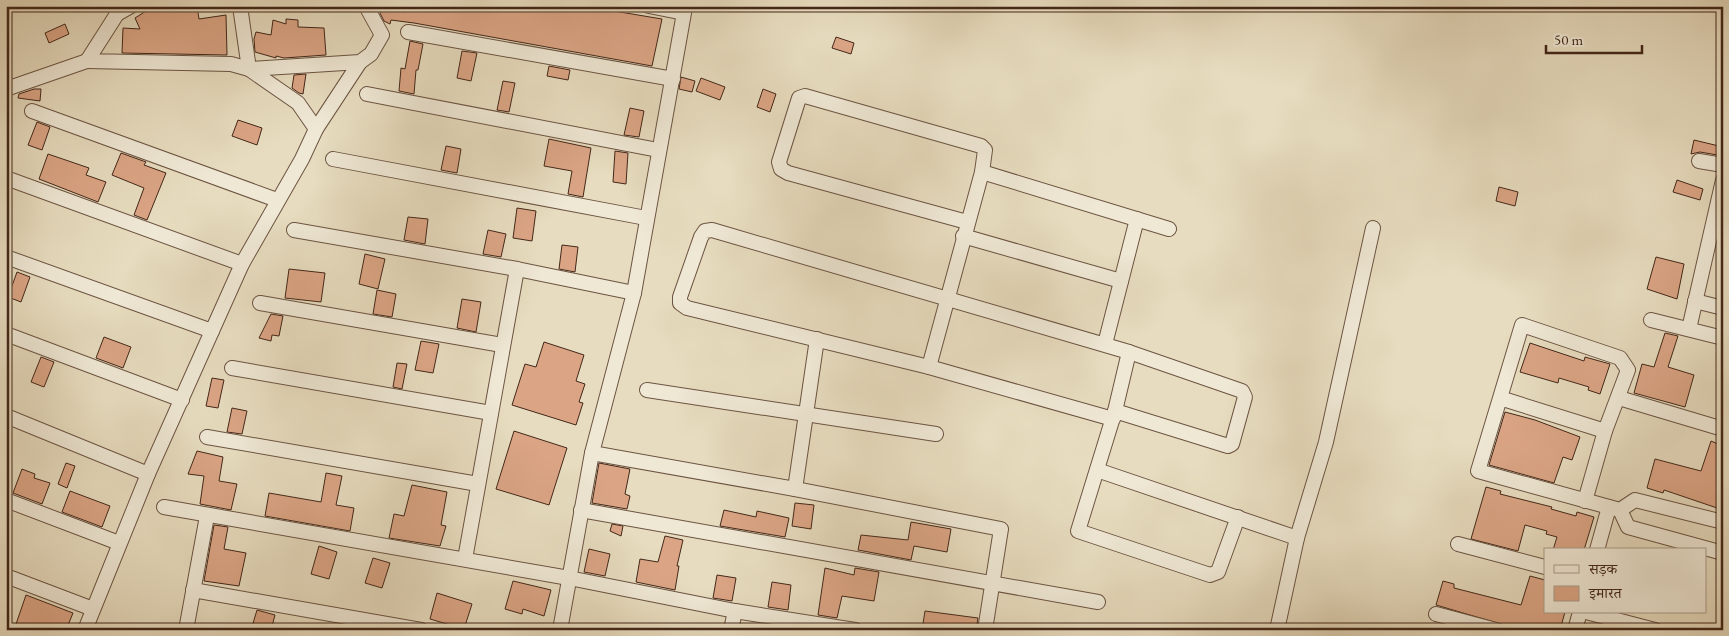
<svg xmlns="http://www.w3.org/2000/svg" width="1729" height="636" viewBox="0 0 1729 636" font-family="'EB Garamond','Noto Serif Devanagari',serif">
  <style>
    .building { fill: #dba585; stroke: #432719 }
    .lines { fill: none; stroke-linecap: round; stroke-linejoin: round }
    .minor-casing { stroke: #6c5442; stroke-width: 16 }
    .minor { stroke: #efe8d5; stroke-width: 14 }
  </style>
  <rect width="100%" height="100%" fill="#e7dcbf"/>
  <filter id="stains"><feTurbulence type="fractalNoise" baseFrequency=".004" numOctaves="4"/><feColorMatrix values="0 0 0 0 .2 0 0 0 0 .09 0 0 0 0 .02 0 0 0 .5 -.17"/></filter>
  <radialGradient id="worn" r=".72"><stop offset=".6" stop-color="#630" stop-opacity="0"/><stop offset="1" stop-color="#630" stop-opacity=".3"/></radialGradient>
  <g class="building">
    <polygon points="154,6 197,6 199,19 226,15 227,55 122,53 123,28 140,29 135,18"/>
    <polygon points="383,6 392,6 404,12 415,6 584,6 662,19 652,66 414,23 391,20 390,24 384,21 380,13"/>
    <polygon points="286,19 298,20 298,27 324,28 326,55 284,58 276,56 276,58 255,52 254,39 256,32 271,35 273,20 286,24"/>
    <polygon points="65,24 69,34 49,43 45,33"/>
    <polygon points="836,37 854,43 851,54 832,48"/>
    <polygon points="410,41 423,44 418,70 416,70 414,94 399,91 401,68 405,69"/>
    <polygon points="462,51 477,53 471,81 457,78"/>
    <polygon points="549,66 570,70 568,80 547,76"/>
    <polygon points="306,74 303,94 299,93 292,88 294,75"/>
    <polygon points="681,77 695,81 692,92 679,89"/>
    <polygon points="701,78 725,87 720,100 696,91"/>
    <polygon points="503,81 515,83 509,112 497,110"/>
    <polygon points="34,89 41,89 40,101 18,98 19,94"/>
    <polygon points="763,89 776,94 770,112 757,107"/>
    <polygon points="630,108 644,111 639,137 624,135"/>
    <polygon points="238,120 262,128 257,145 232,136"/>
    <polygon points="37,122 50,127 42,150 28,145"/>
    <polygon points="549,139 591,148 583,197 568,194 572,171 544,166"/>
    <polygon points="1694,140 1723,147 1723,156 1700,152 1691,154"/>
    <polygon points="446,146 461,149 457,173 441,170"/>
    <polygon points="615,151 628,153 626,184 613,182"/>
    <polygon points="121,153 146,162 144,165 166,173 147,220 134,215 144,188 112,175"/>
    <polygon points="48,154 89,168 86,175 106,182 98,202 39,179"/>
    <polygon points="1677,180 1703,189 1700,200 1673,192"/>
    <polygon points="1499,187 1518,192 1515,206 1496,201"/>
    <polygon points="517,208 536,211 532,241 513,238"/>
    <polygon points="408,217 428,219 425,244 404,240"/>
    <polygon points="488,230 506,234 501,257 483,254"/>
    <polygon points="562,245 578,247 575,272 559,269"/>
    <polygon points="365,254 385,259 378,289 359,284"/>
    <polygon points="1656,257 1684,264 1677,299 1647,289"/>
    <polygon points="289,269 325,273 321,302 285,298"/>
    <polygon points="17,272 30,277 21,302 8,297"/>
    <polygon points="377,290 396,294 392,317 373,314"/>
    <polygon points="462,299 481,302 476,332 457,328"/>
    <polygon points="271,314 283,316 279,336 272,335 271,341 259,338"/>
    <polygon points="1665,333 1678,336 1668,367 1694,375 1685,407 1634,393 1642,364 1654,367"/>
    <polygon points="104,337 131,347 123,368 96,358"/>
    <polygon points="421,341 439,344 433,373 415,370"/>
    <polygon points="544,342 584,355 576,381 585,384 579,402 583,403 576,425 512,405 525,364 536,367"/>
    <polygon points="1530,343 1584,361 1585,357 1610,364 1600,394 1588,390 1589,387 1559,378 1558,383 1520,372"/>
    <polygon points="41,357 54,362 44,387 31,382"/>
    <polygon points="397,363 407,364 402,389 393,387"/>
    <polygon points="212,378 224,380 218,408 206,406"/>
    <polygon points="232,408 247,411 242,434 227,432"/>
    <polygon points="1505,412 1535,420 1580,437 1572,460 1563,457 1554,483 1489,465"/>
    <polygon points="514,431 567,448 549,505 496,489"/>
    <polygon points="1711,441 1723,446 1723,510 1664,490 1663,493 1647,488 1655,459 1701,471"/>
    <polygon points="197,451 223,457 219,481 237,484 231,510 200,504 204,476 188,474"/>
    <polygon points="66,463 75,466 67,488 58,484"/>
    <polygon points="599,463 630,469 625,494 630,496 627,509 592,503"/>
    <polygon points="22,469 35,474 34,478 50,483 42,504 13,493"/>
    <polygon points="326,473 342,476 336,505 354,508 350,531 265,516 269,493 321,502"/>
    <polygon points="412,485 447,492 441,525 446,526 440,546 389,538 394,514 404,516"/>
    <polygon points="1486,487 1501,491 1500,494 1552,507 1551,509 1576,516 1577,512 1594,517 1584,550 1553,550 1557,537 1546,534 1547,531 1525,525 1518,551 1471,539"/>
    <polygon points="70,491 110,506 102,527 62,512"/>
    <polygon points="795,503 814,505 811,529 792,526"/>
    <polygon points="724,510 756,517 757,511 789,518 785,537 720,526"/>
    <polygon points="911,522 951,529 947,552 914,546 911,560 858,550 861,535 908,540"/>
    <polygon points="612,524 623,526 621,536 610,531"/>
    <polygon points="214,525 228,527 224,549 246,553 239,586 204,581"/>
    <polygon points="665,536 683,540 677,566 679,566 675,590 636,582 640,559 658,562"/>
    <polygon points="319,546 337,552 329,579 311,574"/>
    <polygon points="589,549 610,554 605,576 584,572"/>
    <polygon points="373,558 390,563 382,588 365,583"/>
    <polygon points="825,568 854,575 855,568 879,572 874,601 842,596 837,618 818,615"/>
    <polygon points="717,575 736,578 732,601 713,598"/>
    <polygon points="1530,576 1545,580 1545,612 1565,612 1560,630 1521,630 1436,605 1443,581 1454,584 1454,588 1521,605"/>
    <polygon points="513,581 551,590 544,616 523,609 522,614 505,609"/>
    <polygon points="772,582 791,585 788,610 768,607"/>
    <polygon points="437,593 472,604 464,629 430,619"/>
    <polygon points="26,595 73,613 66,630 14,630"/>
    <polygon points="257,610 275,615 271,630 251,630"/>
    <polygon points="925,611 978,618 976,630 922,630"/>
  </g>
  <g class="lines">
    <g class="minor-casing">
      <g id="minor">
        <polyline points="131,6 117,14 87,61 231,64 249,69 360,62 371,54 382,35 366,6"/>
        <polyline points="408,32 673,79"/>
        <polyline points="6,89 87,61"/>
        <polyline points="367,94 658,150"/>
        <polyline points="32,111 277,200"/>
        <polyline points="316,129 360,62"/>
        <polyline points="333,159 646,218"/>
        <polyline points="1699,161 1723,165"/>
        <polyline points="982,172 1169,229"/>
        <polyline points="6,178 242,264"/>
        <polyline points="294,230 517,269 634,293"/>
        <polyline points="963,236 1121,281"/>
        <polyline points="6,257 212,331"/>
        <polyline points="1695,301 1723,308"/>
        <polyline points="260,303 502,345"/>
        <polyline points="1651,320 1723,338"/>
        <polyline points="1689,329 1723,180"/>
        <polyline points="6,334 182,400"/>
        <polyline points="1105,344 1137,219"/>
        <polyline points="929,367 982,172 985,150 981,146 805,96 799,98 779,162 781,169 788,173 967,222"/>
        <polyline points="232,368 491,413"/>
        <polyline points="647,390 936,434"/>
        <polyline points="1500,398 1522,325 1620,358 1628,370 1605,431 1500,398 1478,471 1620,510 1635,500 1723,522"/>
        <polyline points="1619,398 1723,429"/>
        <polyline points="1115,411 1228,446 1232,444 1245,397 1242,391 1129,352"/>
        <polyline points="6,416 148,474"/>
        <polyline points="1113,419 929,367 687,308 680,303 680,297 701,237 705,231 712,230 1129,352 1115,411 1078,531 1210,575 1218,572 1238,517"/>
        <polyline points="207,437 478,484"/>
        <polyline points="592,453 795,489 1001,529 985,630"/>
        <polyline points="1097,470 1297,538"/>
        <polyline points="795,489 817,339"/>
        <polyline points="6,500 119,543"/>
        <polyline points="1585,501 1605,431"/>
        <polyline points="164,507 569,578 735,611 855,630"/>
        <polyline points="581,510 1098,602"/>
        <polyline points="1620,510 1628,527 1723,553"/>
        <polyline points="1458,544 1545,567"/>
        <polyline points="1597,550 1609,507"/>
        <polyline points="465,559 517,269"/>
        <polyline points="6,576 93,609"/>
        <polyline points="193,590 421,630"/>
        <polyline points="1586,612 1655,630"/>
        <polyline points="1436,614 1496,630"/>
        <polyline points="85,630 148,474 242,264 302,159 316,129 298,103 249,69 240,6"/>
        <polyline points="186,630 207,516"/>
        <polyline points="560,630 592,453 634,293 684,13 649,6"/>
        <polyline points="731,630 735,611"/>
        <polyline points="1277,630 1297,538 1326,442 1373,228"/>
        <polyline points="1575,630 1580,612"/>
      </g>
    </g>
    <use href="#minor" class="minor"/>
  </g>
  <rect width="1729" height="636" fill="none" stroke="#e7dcbf" stroke-width="25"/>
  <rect x="8" y="8" width="1714" height="621" fill="none" stroke="#432719" stroke-width="2.5"/>
  <rect x="12" y="12" width="1704" height="611" fill="none" stroke="#432719"/>
  <rect x="1544" y="548" width="162" height="65" fill="#efe8d5" stroke="#aa9b8a"/>
  <rect x="1554" y="565" width="25" height="8" fill="#efe8d5" stroke="#aa9b8a"/>
  <text x="1589" y="574" font-size="15" fill="#432719">सड़क</text>
  <rect x="1554" y="586" width="25" height="15" fill="#dba585" stroke="#aa9b8a"/>
  <text x="1589" y="598" font-size="15" fill="#432719">इमारत</text>
  <path d="M1546 45v8h96v-8" fill="none" stroke="#432719" stroke-width="2.5"/>
  <text x="1554" y="45" font-size="15" fill="#432719" stroke="#efe8d5" stroke-width="4" paint-order="stroke">50 m</text>
  <rect width="100%" height="100%" filter="url(#stains)"/>
  <rect width="100%" height="100%" fill="url(#worn)"/>
</svg>
